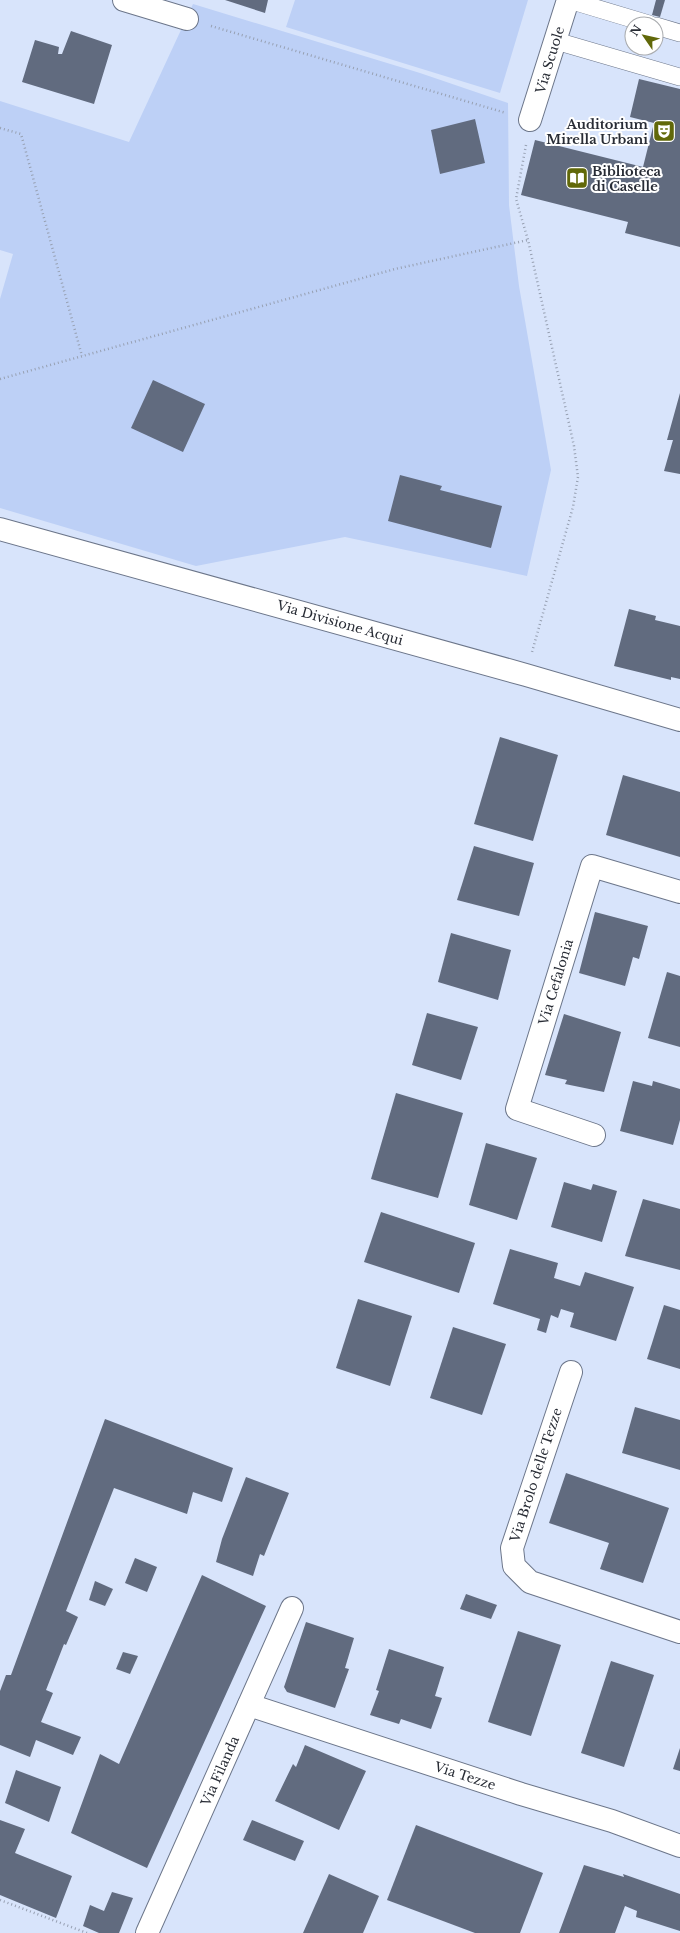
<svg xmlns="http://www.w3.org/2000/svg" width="680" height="1933" viewBox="0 0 680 1933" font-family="'Libre Baskerville',serif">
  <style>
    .green { fill: #bdd0f6 }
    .building { fill: #616b7f }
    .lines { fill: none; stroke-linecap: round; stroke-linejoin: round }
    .service-casing { stroke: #6c768a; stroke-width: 18 }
    .minor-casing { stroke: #6c768a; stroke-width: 24 }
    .tertiary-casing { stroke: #6c768a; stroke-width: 24 }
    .path { stroke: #97a0b2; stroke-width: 2.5; stroke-dasharray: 1 3; stroke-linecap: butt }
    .service { stroke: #fff; stroke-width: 17 }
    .minor { stroke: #fff; stroke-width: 22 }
    .tertiary { stroke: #fff; stroke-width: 22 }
    .labels { text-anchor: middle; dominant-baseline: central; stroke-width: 4; stroke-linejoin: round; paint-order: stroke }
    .street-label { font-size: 13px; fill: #282c35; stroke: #fff }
    .poi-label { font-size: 13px; font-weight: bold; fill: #282c35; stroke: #fff; text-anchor: end }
  </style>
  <rect width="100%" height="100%" fill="#d8e4fb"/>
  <g class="green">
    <polygon points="295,0 528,0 500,93 286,27"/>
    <polygon points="193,4 420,73 508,103 509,205 519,286 551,470 527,576 345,537 196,566 0,508 0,299 13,254 0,250 0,101 129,142"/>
  </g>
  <g class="building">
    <polygon points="225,0 268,0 265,13"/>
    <polygon points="656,0 665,0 660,17 652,15"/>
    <polygon points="71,31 112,45 94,104 22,82 35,40 59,47 58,54 62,54"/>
    <polygon points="639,79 680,89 680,247 625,233 628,222 521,195 535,140 643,167 654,123 630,117"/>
    <polygon points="475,119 485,163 440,174 431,130"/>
    <polygon points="153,380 205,404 183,452 131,428"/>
    <polygon points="680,393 680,474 664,471 673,440 667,440"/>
    <polygon points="400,475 442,486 440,490 502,506 491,548 388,521"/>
    <polygon points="629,609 656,616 655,620 680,626 680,679 671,677 671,680 614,666"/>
    <polygon points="500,737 558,755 533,841 474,824"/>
    <polygon points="623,775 680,792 680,857 606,835"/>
    <polygon points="474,846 534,863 519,916 457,900"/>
    <polygon points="595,912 648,926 639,959 633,957 625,986 579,973"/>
    <polygon points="451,933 511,950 498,1000 438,982"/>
    <polygon points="667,972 680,976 680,1047 648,1038"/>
    <polygon points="427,1013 478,1027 461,1080 412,1065"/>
    <polygon points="564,1014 621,1032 604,1092 565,1084 567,1080 545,1075"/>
    <polygon points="633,1081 652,1086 653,1081 680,1089 680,1120 673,1145 620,1131"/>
    <polygon points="396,1093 463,1113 438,1198 371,1179"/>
    <polygon points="486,1143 537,1158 517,1220 469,1205"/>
    <polygon points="564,1182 591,1190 593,1184 617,1191 602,1242 551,1227"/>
    <polygon points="643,1199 680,1209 680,1270 625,1256"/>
    <polygon points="381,1212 475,1243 459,1293 364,1262"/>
    <polygon points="510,1249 558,1263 554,1278 580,1286 585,1272 634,1287 616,1341 570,1327 574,1313 561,1309 558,1318 551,1315 546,1333 537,1330 540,1319 493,1304"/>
    <polygon points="358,1299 412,1316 390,1386 336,1368"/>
    <polygon points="664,1305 680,1310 680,1369 647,1359"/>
    <polygon points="453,1327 506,1344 482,1415 430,1398"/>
    <polygon points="635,1407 680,1420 680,1470 622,1453"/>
    <polygon points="105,1419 233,1468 222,1502 193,1492 187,1514 114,1488 66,1611 78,1617 66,1645 64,1644 46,1690 53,1693 41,1722 81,1737 73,1755 36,1740 30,1757 0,1745 0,1691 6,1675 11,1675"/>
    <polygon points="566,1473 669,1508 643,1583 600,1569 609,1543 549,1523"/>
    <polygon points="246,1477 289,1493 264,1556 260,1554 253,1576 216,1562 222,1539"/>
    <polygon points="135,1558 157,1567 147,1592 125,1583"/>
    <polygon points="202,1575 266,1606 147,1868 71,1833 100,1754 119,1764"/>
    <polygon points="95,1581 113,1589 105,1606 89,1600"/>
    <polygon points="466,1594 497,1605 491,1619 460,1609"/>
    <polygon points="306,1622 354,1638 345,1668 349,1669 335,1708 287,1692 284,1687"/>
    <polygon points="518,1631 561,1645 531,1736 488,1722"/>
    <polygon points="389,1649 444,1667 435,1696 442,1698 431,1729 401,1719 399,1724 370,1715 379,1691 376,1690"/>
    <polygon points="123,1652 138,1656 130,1674 116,1669"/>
    <polygon points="611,1661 654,1675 624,1767 581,1753"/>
    <polygon points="305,1745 366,1771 339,1830 275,1801 293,1764 296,1767"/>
    <polygon points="680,1748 680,1771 673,1769"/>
    <polygon points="16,1770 61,1787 49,1822 5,1803"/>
    <polygon points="0,1820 25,1829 15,1853 72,1876 56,1918 0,1895"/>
    <polygon points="252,1820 304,1841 295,1861 243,1840"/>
    <polygon points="416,1825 543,1873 520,1933 475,1933 387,1900"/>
    <polygon points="584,1865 624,1877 623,1874 680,1894 680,1931 636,1917 637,1911 625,1906 615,1933 559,1933"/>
    <polygon points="329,1874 379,1896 363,1933 303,1933"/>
    <polygon points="112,1892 133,1898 119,1933 99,1933 83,1926 90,1905 104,1911"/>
  </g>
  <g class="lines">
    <g class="service-casing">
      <g id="service">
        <polyline points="569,0 649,24"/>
        <polyline points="656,26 680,33"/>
        <polyline points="556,41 680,77"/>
      </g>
    </g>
    <g class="minor-casing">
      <g id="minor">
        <polyline points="124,0 187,19"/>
        <polyline points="530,120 568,0"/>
        <polyline points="594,1135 517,1109 592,866 680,892"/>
        <polyline points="571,1372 512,1548 514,1566 530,1582 680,1632"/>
        <polyline points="249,1705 521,1794 612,1821 680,1846"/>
        <polyline points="147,1933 292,1608"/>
      </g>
    </g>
    <g class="tertiary-casing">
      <polyline id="tertiary" points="0,529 526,675 680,720"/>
    </g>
    <g class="path">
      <polyline points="211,26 506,113"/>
      <polyline points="0,128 21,134 82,356"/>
      <polyline points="526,145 516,199 528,240 574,446 578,477 573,507 532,652"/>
      <polyline points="0,379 395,269 528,240"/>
      <polyline points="0,1900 87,1933"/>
    </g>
    <use href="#service" class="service"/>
    <use href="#minor" class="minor"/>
    <use href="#tertiary" class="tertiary"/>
  </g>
  <defs>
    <g id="theatre-square" transform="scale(1.15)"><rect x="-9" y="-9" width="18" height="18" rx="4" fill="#616809" stroke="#fff"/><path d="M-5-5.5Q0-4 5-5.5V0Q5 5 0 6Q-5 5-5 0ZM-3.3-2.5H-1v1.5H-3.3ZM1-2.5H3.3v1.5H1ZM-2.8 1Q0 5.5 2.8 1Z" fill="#fff"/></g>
    <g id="library-square" transform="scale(1.15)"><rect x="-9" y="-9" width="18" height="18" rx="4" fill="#616809" stroke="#fff"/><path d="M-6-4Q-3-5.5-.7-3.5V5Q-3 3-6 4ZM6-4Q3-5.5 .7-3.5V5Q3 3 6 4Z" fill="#fff"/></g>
  </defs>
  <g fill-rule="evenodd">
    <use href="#theatre-square" x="664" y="131"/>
    <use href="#library-square" x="577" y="178"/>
  </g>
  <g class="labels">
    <g class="street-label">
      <text transform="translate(550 60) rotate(-73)">Via Scuole</text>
      <text transform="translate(340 623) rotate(16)">Via Divisione Acqui</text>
      <text transform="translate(556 982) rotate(-73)">Via Cefalonia</text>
      <text transform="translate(536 1475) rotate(-72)">Via Brolo delle Tezze</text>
      <text transform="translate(220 1771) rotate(-66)">Via Filanda</text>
      <text transform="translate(465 1776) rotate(18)">Via Tezze</text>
    </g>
    <g class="poi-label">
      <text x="648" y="124">Auditorium<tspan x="648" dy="15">Mirella Urbani</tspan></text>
      <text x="592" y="171" text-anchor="start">Biblioteca<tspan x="592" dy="15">di Caselle</tspan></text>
    </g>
  </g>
  <g transform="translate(644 36) rotate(304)"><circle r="19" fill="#ffffff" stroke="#a9abae"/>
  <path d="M0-3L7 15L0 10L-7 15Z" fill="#616809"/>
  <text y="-6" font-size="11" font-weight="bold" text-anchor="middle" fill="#282c35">N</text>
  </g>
</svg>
